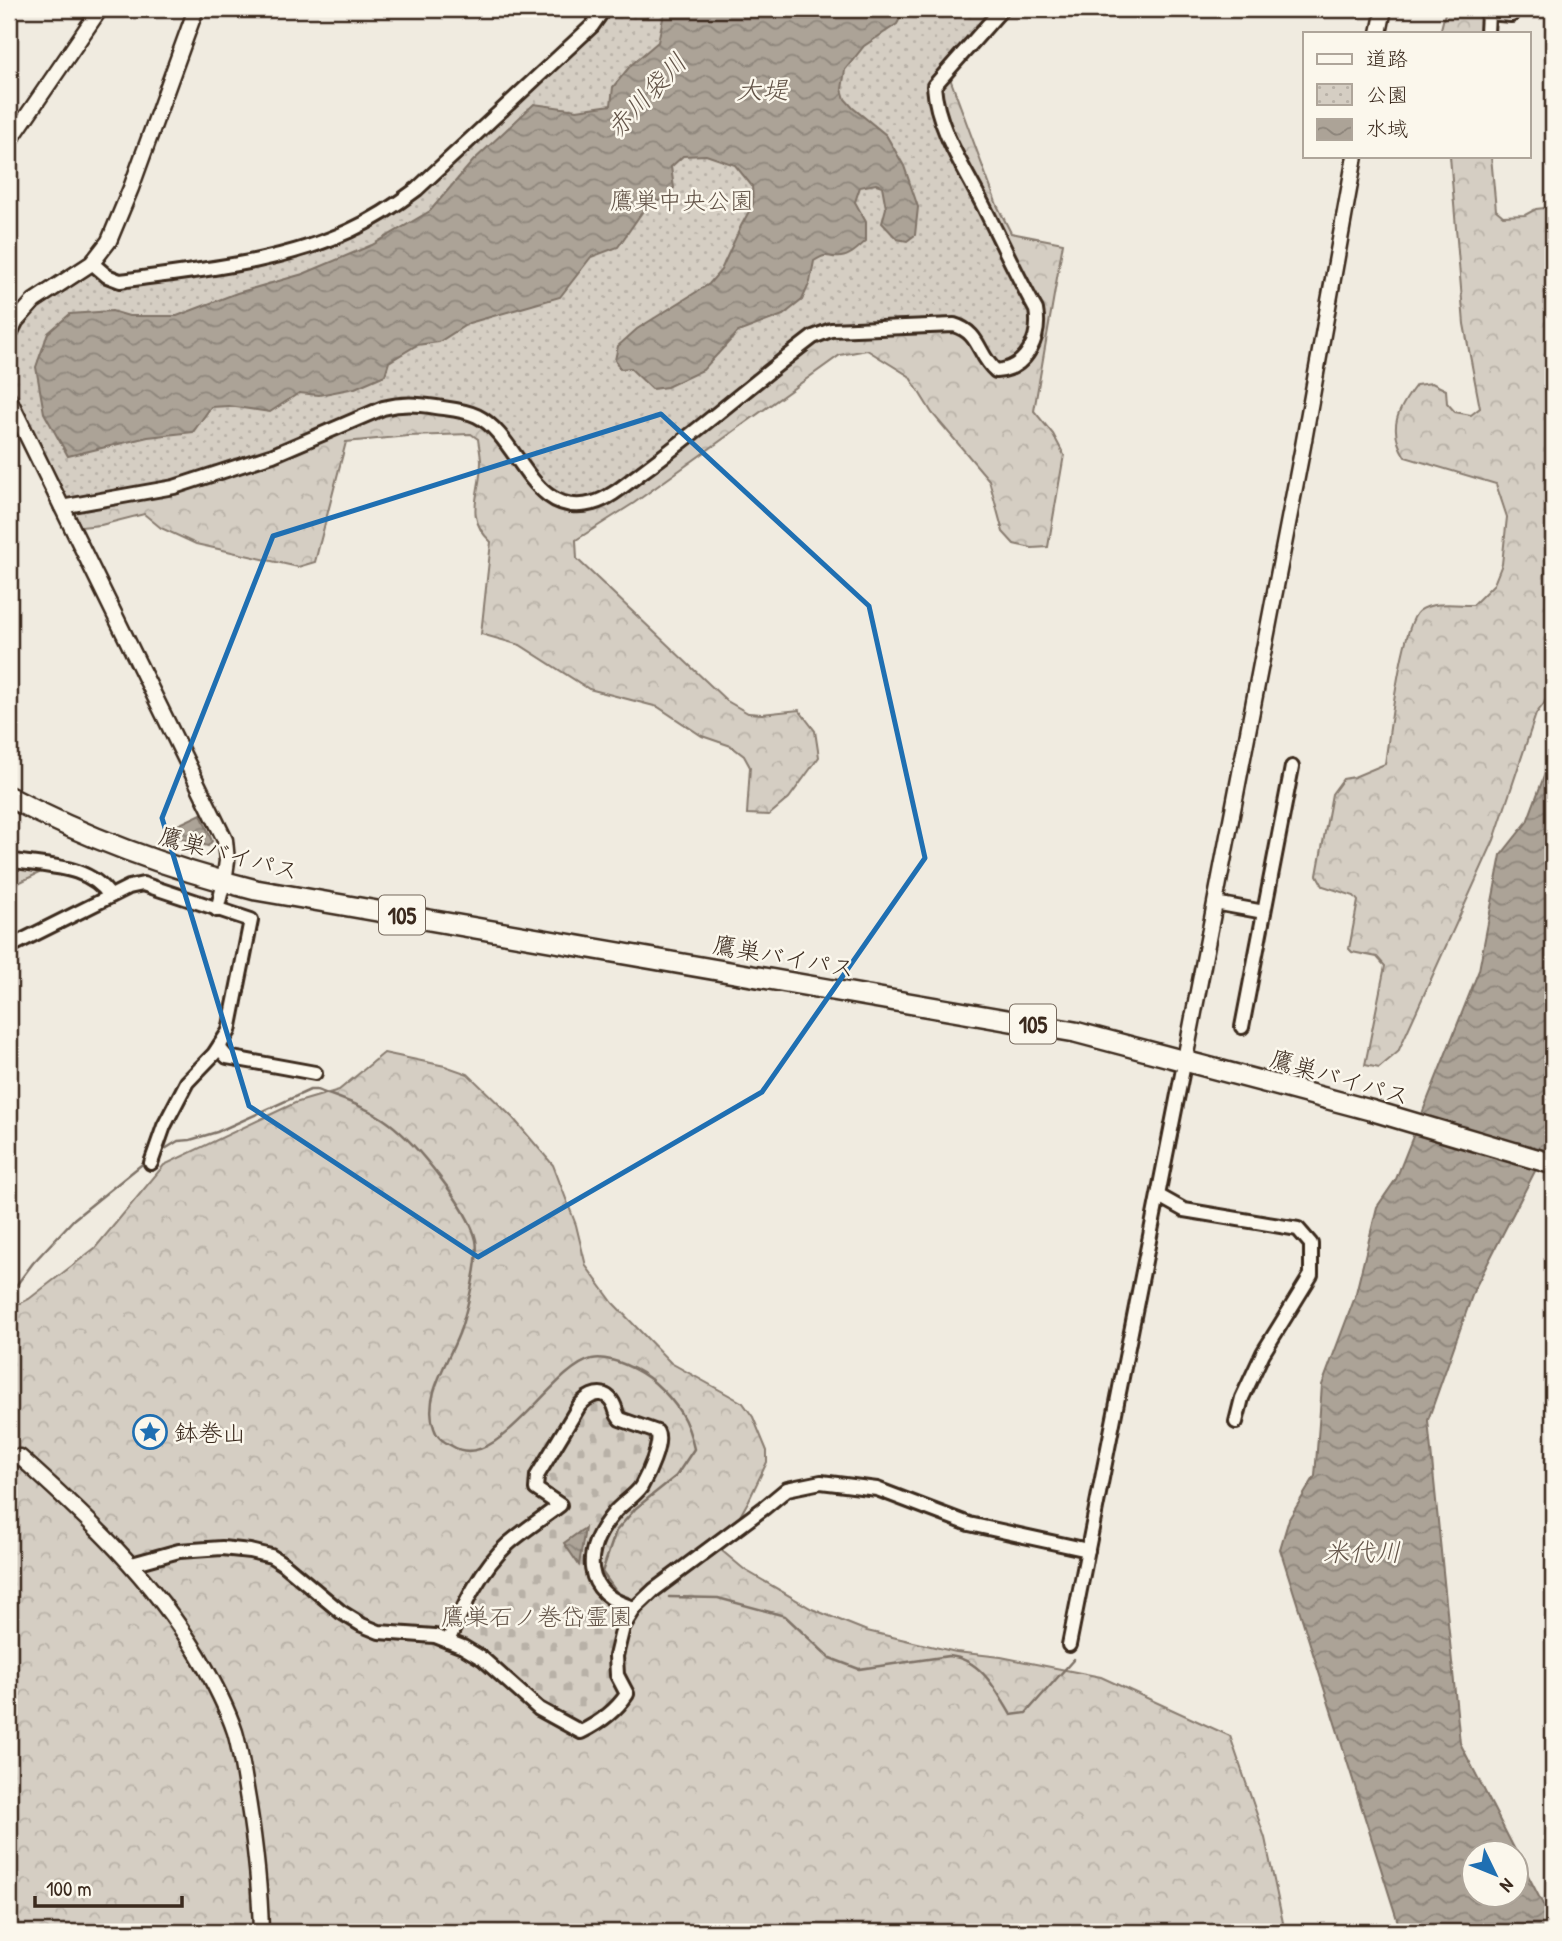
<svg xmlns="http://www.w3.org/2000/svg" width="1562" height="1941" viewBox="0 0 1562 1941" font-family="'Patrick Hand','Klee One',sans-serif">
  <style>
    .grass { fill: url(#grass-tufts); stroke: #887c70; stroke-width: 2 }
    .forest { fill: url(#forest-crowns); stroke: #887c70; stroke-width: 2 }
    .cemetery { fill: url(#cemetery-stones); stroke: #887c70; stroke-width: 2 }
    .park { fill: url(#park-dots); stroke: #887c70; stroke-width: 2 }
    .water { fill: url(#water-waves); stroke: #7f7367; stroke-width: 2; fill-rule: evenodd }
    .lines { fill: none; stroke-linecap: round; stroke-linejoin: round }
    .stream { stroke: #7f7367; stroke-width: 2.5 }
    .minor-casing { stroke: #3b2a1e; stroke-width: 18 }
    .tertiary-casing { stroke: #3b2a1e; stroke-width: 19 }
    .trunk-casing { stroke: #3b2a1e; stroke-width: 24 }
    .minor { stroke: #fbf7ec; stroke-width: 12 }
    .tertiary { stroke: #fbf7ec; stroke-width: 14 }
    .trunk { stroke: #fbf7ec; stroke-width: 19 }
    .marked { fill: none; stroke: #1f6fb2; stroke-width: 5; stroke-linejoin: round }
    .labels { text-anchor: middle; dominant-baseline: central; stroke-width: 5; stroke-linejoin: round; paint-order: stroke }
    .shield { fill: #fbf7ec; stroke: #75685c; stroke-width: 2 }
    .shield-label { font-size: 23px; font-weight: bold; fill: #3b2a1e }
    .park-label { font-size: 24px; fill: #625347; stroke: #fbf7ec }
    .street-label { font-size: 24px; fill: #3b2a1e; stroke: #fbf7ec }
    .poi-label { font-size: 24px; fill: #3b2a1e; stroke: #fbf7ec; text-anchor: start }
    .water-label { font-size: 26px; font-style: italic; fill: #635448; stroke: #fbf7ec }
  </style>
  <defs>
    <pattern id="grass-tufts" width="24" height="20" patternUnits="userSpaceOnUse" patternTransform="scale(1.75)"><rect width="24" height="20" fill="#d5cec3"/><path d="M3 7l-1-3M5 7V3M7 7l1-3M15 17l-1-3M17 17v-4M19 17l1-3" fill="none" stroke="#b8b1a7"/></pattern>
    <pattern id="forest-crowns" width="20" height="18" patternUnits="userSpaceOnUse" patternTransform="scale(1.75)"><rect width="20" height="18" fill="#d5cec3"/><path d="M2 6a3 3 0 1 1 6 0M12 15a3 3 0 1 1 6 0" fill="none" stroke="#b8b1a7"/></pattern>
    <pattern id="cemetery-stones" width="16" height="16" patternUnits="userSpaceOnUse" patternTransform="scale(1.75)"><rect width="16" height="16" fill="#d5cec3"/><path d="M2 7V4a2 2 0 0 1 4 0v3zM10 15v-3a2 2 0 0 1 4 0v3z" fill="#b8b1a7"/></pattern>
    <pattern id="park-dots" width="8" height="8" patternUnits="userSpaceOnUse" patternTransform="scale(1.75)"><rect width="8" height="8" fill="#d5cec3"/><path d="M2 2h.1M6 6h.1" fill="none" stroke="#b8b1a7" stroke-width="1.8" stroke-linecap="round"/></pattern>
    <pattern id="water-waves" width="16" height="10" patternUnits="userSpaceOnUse" patternTransform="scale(1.75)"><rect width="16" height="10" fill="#aca397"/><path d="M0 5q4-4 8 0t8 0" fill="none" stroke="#8d857b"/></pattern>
  </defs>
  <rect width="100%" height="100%" fill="#f0ebe0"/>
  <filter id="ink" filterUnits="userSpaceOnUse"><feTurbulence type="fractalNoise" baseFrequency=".0143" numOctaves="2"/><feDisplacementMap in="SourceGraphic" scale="14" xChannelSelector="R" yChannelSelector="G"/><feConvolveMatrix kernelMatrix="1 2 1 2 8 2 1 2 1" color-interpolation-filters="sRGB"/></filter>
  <g filter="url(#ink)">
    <polygon class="grass" points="9,867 38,871 39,873 14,885 9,882"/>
    <g class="forest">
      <polygon points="1446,9 1481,9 1480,33 1440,33"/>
      <path d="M953,64l-2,17 46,124 14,28 52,10 -29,168 19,23 11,21 -16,92 -16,1 -18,-4 -11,-12 -14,-52 -57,-67 -23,-37 -42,-26 -27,5 -206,148 -58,37 1,19 150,142 21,12 14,1 37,-4 16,21 4,26 -30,41 -20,17 -22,-1 3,-47 -6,-11 -13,-10 -29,-10 -44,-29 -69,-18 -69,-44 -39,-11 10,-92c-28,-26 -10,-48 -10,-80 0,-7 -2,-15 -3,-23l-7,-5 -63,2 -62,6 -31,120 -17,5 -102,-23 -35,-16 -17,-14 -43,11 -20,2 -11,-22 886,-352 -22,-67z"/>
      <path d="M1450,156h41l5,54 7,6 22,-1 11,-6 17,-2v485l-17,22 -42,126 -96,212 -19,16 -14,-3 20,-99 -8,-9 -25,-5 -3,-3 9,-48 -4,-5 -31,-10 -6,-11 15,-81 11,-15 11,-2 31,-13c4,-27 17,-140 34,-153 13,-10 38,-6 54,-6l21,-21 8,-20 5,-47 -11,-33 -91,-27c-18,-29 -7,-48 11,-72l16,-2 14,7 1,13 8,9 16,3 9,-7 -16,-84z"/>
      <polygon points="384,1053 445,1066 468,1074 513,1118 553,1165 576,1225 586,1266 613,1303 671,1363 743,1403 753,1417 767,1451 767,1462 749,1500 721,1550 745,1570 812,1609 867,1631 956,1652 1001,1657 1101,1677 1230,1736 1265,1838 1285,1932 9,1932 9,1309 29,1299 95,1248 164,1165 295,1103 339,1090"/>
    </g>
    <polygon class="cemetery" points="601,1394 616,1415 657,1432 640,1488 599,1534 595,1581 635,1608 616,1656 627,1694 581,1732 569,1727 483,1659 448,1641 490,1564 560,1506 536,1489 579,1406"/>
    <polygon class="park" points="604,9 1002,9 934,86 935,101 1036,310 1031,346 996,371 967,329 831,330 591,504 550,497 478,416 400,404 249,464 61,507 9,399 9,335 16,321 92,263 120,281 284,253 394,206"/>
    <g class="water">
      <path d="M665,9h240l-8,15 -33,22 -19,24 -3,19 3,10 8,9 33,27 18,31 14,41 -3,28 -8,6 -10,-2 -15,-16 4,-15 -4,-22 -6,-2 -16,3 -5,15 11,20v19c-7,6 -15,15 -25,16 -14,2 -11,-6 -27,4l-4,21 -8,18 -19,15 -45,17 -35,38 -36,17 -15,2 -22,-21 -10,1 -5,-9 3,-14 19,-17 72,-45 12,-14 20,-44 12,-22 -1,-18 -17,-21 -29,-10 -23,1 -12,11 3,21 -9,10 -20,10 -27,39 -27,10 -31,40 -91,26 -30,19 -22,3 -28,17 -4,13 -30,13 -36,7 -20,-2 -29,19 -41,-6 -18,1 -18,25 -45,5 -80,19 -24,-43 -8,-46 12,-34 22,-19 42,-3 17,5h48l60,-23 66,-19 69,-29 58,-34 43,-50 61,-57 43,6 34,-5 2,-18 18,-22 27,-23z"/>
      <path d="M1553,752v384l-79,154 -46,130 32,323 93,181v8h-152l-121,-383 9,-30 26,-43 7,-91 33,-88 22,-90 19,-28 83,-209 22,-115 26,-33zM1474,1854h42v42h-42z"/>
      <polygon points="201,814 212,841 208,846 166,834 165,831"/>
      <polygon points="585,1528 579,1565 564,1543"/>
    </g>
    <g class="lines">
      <g class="stream">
        <path d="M160,1152l18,-11 12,-1 27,-8 93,-42h7c24,9 51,17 72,33 27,20 80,86 87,117 4,18 -9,69 -15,88 -10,31 -39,66 -27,100 3,10 9,13 18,18 45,29 99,-78 140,-87 19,-4 50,12 63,24 22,20 33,37 39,66l-18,27 -40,32 -20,23 -14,41 15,21 13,5"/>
        <polyline points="9,1295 33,1263 74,1219 146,1161"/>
        <path d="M669,1597l49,1 67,18 45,42 29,11 90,-13c32,3 47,34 62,59l15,-2 48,-54"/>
      </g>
      <g class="minor-casing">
        <g id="minor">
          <polyline points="1488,9 1488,13 1511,15 1514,9"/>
          <polyline points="1487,33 1488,13"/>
          <path d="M92,263l15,13 13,5c77,-11 158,-17 229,-50 24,-11 47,-26 68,-42l175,-163 12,-17"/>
          <path d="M61,507l113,-20 99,-32 110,-47c19,-5 34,-4 53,-1 13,2 29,3 41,9 43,21 54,104 116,87 18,-5 34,-20 49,-31 59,-43 113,-91 171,-135l18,-7 123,-5c27,8 23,30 42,46 31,-2 45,-34 40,-61 -19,-34 -35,-69 -52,-103 -19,-38 -47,-78 -50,-121l68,-77"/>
          <path d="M9,860c35,7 79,3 101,36"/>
          <polyline points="1215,903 1264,912"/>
          <polyline points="217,910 224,882"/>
          <polyline points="9,947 129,887 143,884 251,920 229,1031 214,1054 187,1082 164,1126 151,1163"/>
          <polyline points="1242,1027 1292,767"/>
          <polyline points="220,1045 221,1050 227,1057 315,1073"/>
          <polyline points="1159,1196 1184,1210 1298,1229 1311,1244 1311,1275 1263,1353 1242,1398 1236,1422"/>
          <path d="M132,1564l47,-13 43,-3 28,3 21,5 14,9 56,47 21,13 17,7 56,4 28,11 20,12 56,50 42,23c18,-9 35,-21 46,-38l-10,-19 -1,-19 7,-29 12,-19 19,-18 110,-82 23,-19 34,-7 56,7 92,35 119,26"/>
          <path d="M448,1641c15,-33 32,-72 60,-97 16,-14 35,-26 52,-39l-24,-16 1,-13 42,-70c9,-11 25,-19 34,-3 4,7 2,10 7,16l37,13c6,11 -10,44 -16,55 -7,10 -20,17 -27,26 -32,38 -33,81 21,95"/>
          <polyline points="1069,1645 1185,1059"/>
        </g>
      </g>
      <g class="tertiary-casing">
        <g id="tertiary">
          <polyline points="1379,33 1384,9"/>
          <polyline points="9,142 100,9"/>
          <polyline points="9,335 16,321 34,301 92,263 109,241 131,188 196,9"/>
          <polyline points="9,399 225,840 227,861 224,882"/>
          <polyline points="1185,1059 1303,446 1355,156"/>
          <path d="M9,1457h11c67,60 131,120 178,198 14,24 28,50 37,77 6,21 9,45 13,68 7,44 12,88 13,132"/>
        </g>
      </g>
      <g class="trunk-casing">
        <path id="trunk" d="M9,797c77,41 163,72 247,93l819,142 295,78 183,54"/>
      </g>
      <use href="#minor" class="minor"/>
      <use href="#tertiary" class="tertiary"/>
      <use href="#trunk" class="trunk"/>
    </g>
  </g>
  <path class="marked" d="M661,414l208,192 56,252 -163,234 -284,165 -229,-151 -87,-288 111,-282z"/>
  <defs>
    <g id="sight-ring" transform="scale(1.75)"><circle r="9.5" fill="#fbf7ec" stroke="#1f6fb2" stroke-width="1.5"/><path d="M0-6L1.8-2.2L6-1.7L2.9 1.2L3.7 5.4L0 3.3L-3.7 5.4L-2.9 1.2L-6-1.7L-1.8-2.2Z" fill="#1f6fb2"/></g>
  </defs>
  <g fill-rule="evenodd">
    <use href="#sight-ring" x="150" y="1432"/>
  </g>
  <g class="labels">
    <g class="shield">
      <rect x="379" y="895.5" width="46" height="39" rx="5"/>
      <rect x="1010" y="1004.5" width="46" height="39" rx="5"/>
    </g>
    <g class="shield-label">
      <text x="402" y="915">105</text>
      <text x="1033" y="1024">105</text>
    </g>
    <g class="park-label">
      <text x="682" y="200">鷹巣中央公園</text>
      <text x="537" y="1616">鷹巣石ノ巻岱霊園</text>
    </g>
    <g class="street-label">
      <text transform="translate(229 853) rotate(15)">鷹巣バイパス</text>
      <text transform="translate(784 956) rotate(10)">鷹巣バイパス</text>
      <text transform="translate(1340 1077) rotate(16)">鷹巣バイパス</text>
    </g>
    <g class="poi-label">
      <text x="174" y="1432">鉢巻山</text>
    </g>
    <g class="water-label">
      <text x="762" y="89">大堤</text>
      <text transform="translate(646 95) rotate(-47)">赤川袋川</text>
      <text x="1362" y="1551">米代川</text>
    </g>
  </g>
  <rect width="1562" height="1941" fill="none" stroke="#fbf7ec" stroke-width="35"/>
  <rect x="18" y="18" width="1527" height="1906" fill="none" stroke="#3b2a1e" stroke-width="2.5" filter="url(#ink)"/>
  <rect x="1303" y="32" width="228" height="126" fill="#fbf7ec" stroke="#aea59a" stroke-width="2"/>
  <rect x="1317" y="54" width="35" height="10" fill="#fbf7ec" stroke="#aea59a" stroke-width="2"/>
  <text x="1366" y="66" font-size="21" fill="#3b2a1e">道路</text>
  <rect x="1317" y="84" width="35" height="21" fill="url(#park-dots)" stroke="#aea59a" stroke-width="2"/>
  <text x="1366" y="102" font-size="21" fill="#3b2a1e">公園</text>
  <rect x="1317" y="119" width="35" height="21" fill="url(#water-waves)" stroke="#aea59a" stroke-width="2"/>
  <text x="1366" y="136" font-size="21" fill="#3b2a1e">水域</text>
  <g transform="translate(1495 1874) rotate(133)"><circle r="33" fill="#fbf7ec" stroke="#aea59a" stroke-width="2"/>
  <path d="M0-5L12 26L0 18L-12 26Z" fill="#1f6fb2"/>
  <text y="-10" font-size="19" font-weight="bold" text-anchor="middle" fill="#3b2a1e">N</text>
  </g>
  <path d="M35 1896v10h147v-10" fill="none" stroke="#3b2a1e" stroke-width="3.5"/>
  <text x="46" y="1896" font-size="21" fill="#3b2a1e" stroke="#fbf7ec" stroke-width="5" paint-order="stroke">100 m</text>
</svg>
